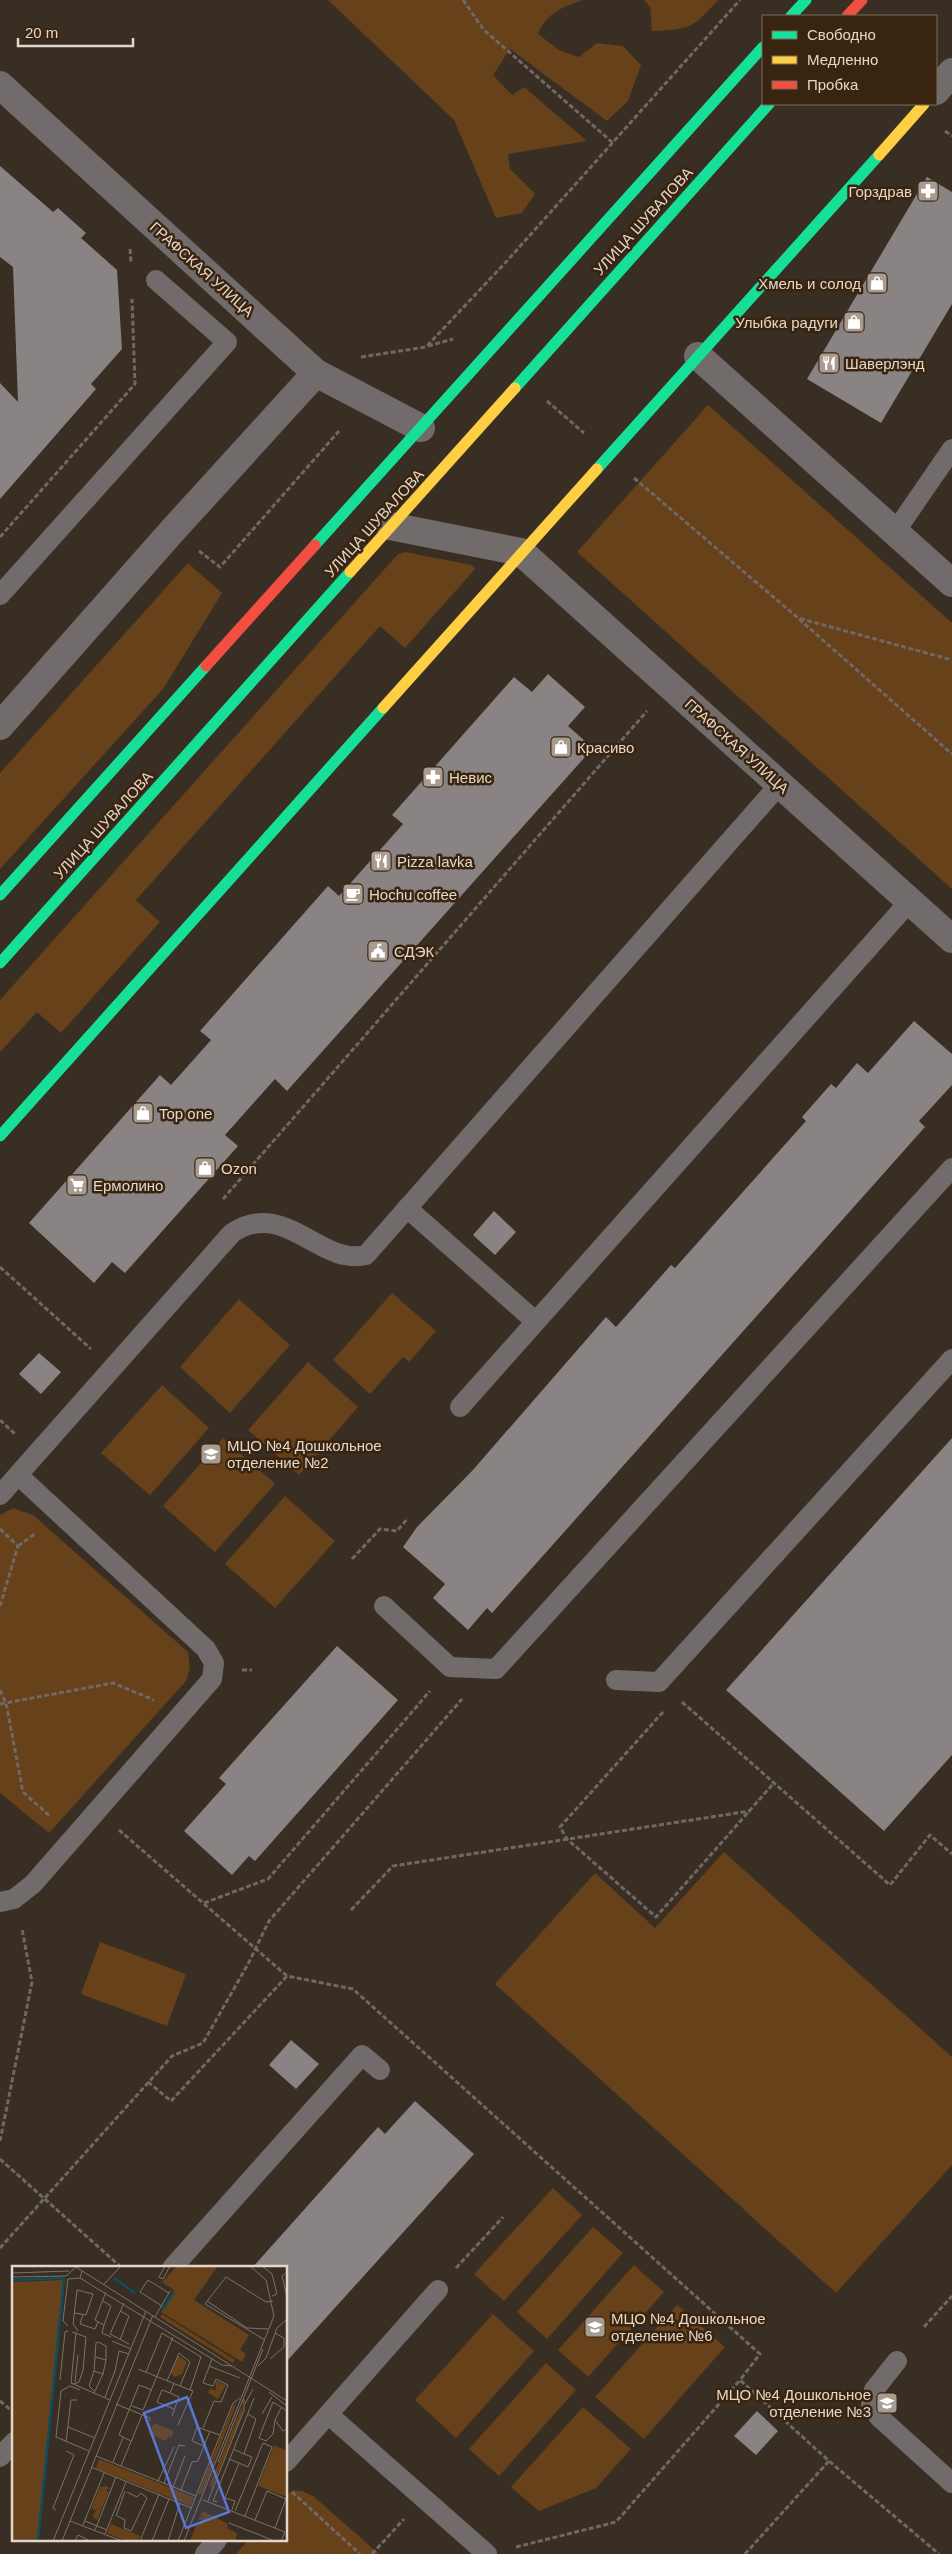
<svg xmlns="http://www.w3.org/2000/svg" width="952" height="2554" viewBox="0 0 952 2554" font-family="Helvetica,sans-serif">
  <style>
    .green { fill: #664119 }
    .building { fill: #898384 }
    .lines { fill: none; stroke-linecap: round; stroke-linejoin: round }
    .path { stroke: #6f6864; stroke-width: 3; stroke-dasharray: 5 2.5; stroke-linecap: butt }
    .lane { stroke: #726b6b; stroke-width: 20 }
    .street { stroke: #726b6b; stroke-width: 28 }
    .fast { stroke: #16e098; stroke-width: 11 }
    .slow { stroke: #ffcf43; stroke-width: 11 }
    .jam { stroke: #f24e42; stroke-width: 11 }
    .labels { text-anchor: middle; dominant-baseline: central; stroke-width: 5; stroke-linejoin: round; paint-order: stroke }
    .poi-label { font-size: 15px; fill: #e4d7ca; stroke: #39240f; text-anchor: start }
    .street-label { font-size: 15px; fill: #e4d7ca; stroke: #39240f }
    .inset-river { fill: none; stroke: #0c4e62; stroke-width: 2.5 }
    .inset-road { fill: none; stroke: #7d7266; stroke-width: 1 }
    .view { fill: #5977d4; fill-opacity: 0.15; stroke: #5977d4; stroke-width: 2.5 }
    .inset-edge { fill: none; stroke: #e4d7ca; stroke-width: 2.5 }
  </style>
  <rect width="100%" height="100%" fill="#392e23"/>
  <g class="green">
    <path d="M328,0h255c-19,6 -38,14 -45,34l21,16 20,7 18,-14 26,3 18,19 -13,36 -21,20 -97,-72 -17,26 19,20 12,-8 63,54 -79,13 2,15 25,25 -13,19 -26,5 -42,-98z"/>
    <path d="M644,0h74c-26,29 -27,29 -66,31l-2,-24z"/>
    <polygon points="708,405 952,623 952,889 577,552"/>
    <polygon points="405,552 472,565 475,569 405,648 380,626 136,900 160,922 61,1033 37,1012 0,1052 0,1000 398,554"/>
    <polygon points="188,563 222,593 163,689 0,869 0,773"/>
    <polygon points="392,1293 436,1331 409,1362 403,1357 370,1394 333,1360"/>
    <polygon points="239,1299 290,1345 230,1413 180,1367"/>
    <polygon points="308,1362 358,1407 299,1475 248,1430"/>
    <polygon points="162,1385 209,1428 150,1495 101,1453"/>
    <polygon points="223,1438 275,1484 215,1552 163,1506"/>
    <polygon points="285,1496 335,1541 275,1608 225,1564"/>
    <polygon points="13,1508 33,1515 188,1652 190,1668 186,1681 49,1833 0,1793 0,1515"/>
    <polygon points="724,1852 952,2057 952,2165 836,2293 495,1984 595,1873 655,1928"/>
    <polygon points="100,1942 186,1974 167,2026 81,1994"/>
    <polygon points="553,2188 582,2215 504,2301 474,2274"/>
    <polygon points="593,2227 623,2253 547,2339 517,2312"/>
    <polygon points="634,2265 664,2292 588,2377 558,2350"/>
    <polygon points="677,2305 725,2347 644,2439 595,2397"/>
    <polygon points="493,2314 534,2351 456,2438 415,2400"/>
    <polygon points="546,2363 576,2390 499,2476 469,2449"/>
    <polygon points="583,2407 631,2449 596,2488 539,2511 511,2487"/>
    <polygon points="292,2490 302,2491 313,2496 379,2554 236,2554 248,2540 286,2540 286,2496"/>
  </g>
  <g class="building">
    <polygon points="0,166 53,212 58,208 86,233 81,238 117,270 122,349 91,384 96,389 0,499 0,383 18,402 13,267 0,257"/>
    <polygon points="927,177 952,192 952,304 881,423 807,379"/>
    <polygon points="548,674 585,707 568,726 593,748 287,1091 275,1079 225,1135 238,1146 125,1273 112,1262 94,1283 29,1223 160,1075 171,1085 211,1040 200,1031 328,886 339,896 403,824 392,815 514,677 532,692"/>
    <polygon points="914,1021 952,1054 952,1085 919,1121 925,1127 492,1613 487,1608 468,1630 433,1598 445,1584 403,1547 417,1527 472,1471 606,1317 616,1327 671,1265 675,1268 806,1121 802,1117 831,1084 836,1088 857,1063 868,1073"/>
    <polygon points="494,1211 516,1232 495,1255 473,1235"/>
    <polygon points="39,1353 61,1372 41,1394 19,1374"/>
    <polygon points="952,1438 952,1755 884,1831 726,1690"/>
    <polygon points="337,1646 398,1700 255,1861 249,1856 232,1875 184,1831 226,1784 219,1778"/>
    <polygon points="291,2040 319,2064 296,2089 269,2065"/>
    <polygon points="415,2101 474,2154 286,2362 286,2268 252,2268 378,2127 385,2134"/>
    <polygon points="757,2411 778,2431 756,2455 734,2436"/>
  </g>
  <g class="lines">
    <g class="path">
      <polyline points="463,0 484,30 613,143"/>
      <polyline points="945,131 952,136"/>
      <polyline points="130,249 131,263"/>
      <polyline points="428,346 453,339"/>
      <polyline points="361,357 426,347 506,262 740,0"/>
      <polyline points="547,401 584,433"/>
      <polyline points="634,478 798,618 952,660"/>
      <polyline points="0,537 135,384 132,299"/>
      <polyline points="199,551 220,567 339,431"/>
      <polyline points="799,619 952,754"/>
      <polyline points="223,1199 647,711"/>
      <polyline points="0,1267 91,1349"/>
      <polyline points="0,1420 15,1434"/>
      <polyline points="0,1529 18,1546 0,1606"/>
      <polyline points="18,1546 36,1533"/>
      <polyline points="352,1559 380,1529 397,1531 408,1518"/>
      <polyline points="242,1670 252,1670"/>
      <polyline points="0,1690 6,1703 23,1792 51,1817"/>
      <polyline points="682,1702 890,1885 930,1835 952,1854"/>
      <polyline points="0,1704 113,1683 154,1700"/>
      <polyline points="663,1712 560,1827 567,1839 656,1917 773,1784"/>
      <polyline points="119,1830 287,1976 353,1989 760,2354 740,2380 829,2461 939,2554"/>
      <polyline points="204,1903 268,1879 430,1691"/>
      <polyline points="351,1910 393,1866 750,1811"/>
      <polyline points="148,2082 171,2101 287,1976"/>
      <polyline points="0,2141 32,1982 22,1929"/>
      <polyline points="0,2159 122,2268"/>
      <polyline points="0,2248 172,2056 203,2043 248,1964 269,1921 462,1699"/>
      <polyline points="456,2268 503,2217"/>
      <polyline points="924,2327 952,2296"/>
      <polyline points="0,2401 13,2412"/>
      <polyline points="292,2492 360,2554"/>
      <polyline points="516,2547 616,2522 740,2380"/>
      <polyline points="372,2554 404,2519"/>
      <polyline points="745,2554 829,2461"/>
    </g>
    <g class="lane">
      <polyline points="895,532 952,449"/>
      <polyline points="0,595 227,342 156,280"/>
      <polyline points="407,1208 535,1321"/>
      <polyline points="460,1407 910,901"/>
      <path d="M0,1495l232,-262c53,-35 87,33 134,22l414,-471"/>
      <polyline points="384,1606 450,1667 496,1669 952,1168"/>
      <polyline points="616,1680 659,1682 952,1359"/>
      <polyline points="0,1902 14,1899 33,1884 212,1679 214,1663 206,1649 18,1475"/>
      <polyline points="172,2268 362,2055 380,2070"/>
      <polyline points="897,2361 874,2390 871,2405 878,2416 952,2483"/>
      <polyline points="329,2415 487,2554"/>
      <polyline points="0,2457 14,2442"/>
      <polyline points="286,2462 438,2290"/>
      <polyline points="205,2554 217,2540"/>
    </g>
    <g class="street">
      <polyline points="0,85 316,373 421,428"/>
      <polyline points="936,91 952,72"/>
      <polyline points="698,356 952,583"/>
      <polyline points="390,526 521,552 952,939"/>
      <polyline points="0,726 173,530 316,373"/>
    </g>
    <g class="fast">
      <polyline points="791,16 806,0"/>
      <polyline points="515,388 769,104"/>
      <polyline points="597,469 879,155"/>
      <polyline points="315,545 763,47"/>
      <polyline points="0,895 206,666"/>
      <polyline points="0,963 350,572"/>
      <polyline points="0,1136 383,708"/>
    </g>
    <g class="slow">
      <polyline points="879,155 924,104"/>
      <polyline points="350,572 515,388"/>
      <polyline points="383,708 597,469"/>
    </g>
    <g class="jam">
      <polyline points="847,16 862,0"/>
      <polyline points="206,666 315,545"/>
    </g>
  </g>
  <defs>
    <g id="pharmacy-square" transform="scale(1.125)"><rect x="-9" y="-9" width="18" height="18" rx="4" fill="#a89c90" stroke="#39240f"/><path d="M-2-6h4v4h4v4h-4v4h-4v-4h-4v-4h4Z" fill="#fff"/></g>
    <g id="shop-square" transform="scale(1.125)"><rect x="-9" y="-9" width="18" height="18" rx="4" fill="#a89c90" stroke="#39240f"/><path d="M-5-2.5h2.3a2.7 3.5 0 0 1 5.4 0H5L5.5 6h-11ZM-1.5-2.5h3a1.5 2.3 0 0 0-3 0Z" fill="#fff"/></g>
    <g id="restaurant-square" transform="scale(1.125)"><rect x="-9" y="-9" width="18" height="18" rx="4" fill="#a89c90" stroke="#39240f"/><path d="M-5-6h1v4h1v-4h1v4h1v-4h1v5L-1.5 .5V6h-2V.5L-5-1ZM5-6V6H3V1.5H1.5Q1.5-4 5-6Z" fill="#fff"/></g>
    <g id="cafe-square" transform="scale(1.125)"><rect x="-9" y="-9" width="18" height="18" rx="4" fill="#a89c90" stroke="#39240f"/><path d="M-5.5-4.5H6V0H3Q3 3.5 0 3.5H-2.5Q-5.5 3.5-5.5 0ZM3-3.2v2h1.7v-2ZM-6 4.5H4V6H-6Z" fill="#fff"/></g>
    <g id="civic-square" transform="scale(1.125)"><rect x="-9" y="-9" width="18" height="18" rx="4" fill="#a89c90" stroke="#39240f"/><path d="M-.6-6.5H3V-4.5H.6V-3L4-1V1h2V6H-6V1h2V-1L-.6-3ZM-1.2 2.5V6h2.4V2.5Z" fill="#fff"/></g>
    <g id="supermarket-square" transform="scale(1.125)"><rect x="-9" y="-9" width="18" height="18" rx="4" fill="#a89c90" stroke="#39240f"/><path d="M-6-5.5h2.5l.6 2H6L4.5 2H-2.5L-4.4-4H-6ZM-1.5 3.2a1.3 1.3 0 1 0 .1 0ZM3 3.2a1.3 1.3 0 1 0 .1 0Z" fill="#fff"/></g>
    <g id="school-square" transform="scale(1.125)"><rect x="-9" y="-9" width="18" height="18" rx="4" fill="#a89c90" stroke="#39240f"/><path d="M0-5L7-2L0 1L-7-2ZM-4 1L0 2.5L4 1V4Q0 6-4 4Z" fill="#fff"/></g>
  </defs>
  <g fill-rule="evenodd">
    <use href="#pharmacy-square" x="928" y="191"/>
    <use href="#shop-square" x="877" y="283"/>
    <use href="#shop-square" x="854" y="322"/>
    <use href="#restaurant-square" x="829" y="363"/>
    <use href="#shop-square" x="561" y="747"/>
    <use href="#pharmacy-square" x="433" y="777"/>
    <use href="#restaurant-square" x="381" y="861"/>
    <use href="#cafe-square" x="353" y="894"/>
    <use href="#civic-square" x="378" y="951"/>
    <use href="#shop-square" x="143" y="1113"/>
    <use href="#shop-square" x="205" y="1168"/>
    <use href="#supermarket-square" x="77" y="1185"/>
    <use href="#school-square" x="211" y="1454"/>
    <use href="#school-square" x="595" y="2327"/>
    <use href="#school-square" x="887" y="2403"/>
  </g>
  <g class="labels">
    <g class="poi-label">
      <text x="912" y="191" text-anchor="end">Горздрав</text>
      <text x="861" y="283" text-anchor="end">Хмель и солод</text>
      <text x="838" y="322" text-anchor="end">Улыбка радуги</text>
      <text x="845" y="363">Шаверлэнд</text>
      <text x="577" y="747">Красиво</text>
      <text x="449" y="777">Невис</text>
      <text x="397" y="861">Pizza lavka</text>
      <text x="369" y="894">Hochu coffee</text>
      <text x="394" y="951">СДЭК</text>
      <text x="159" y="1113">Top one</text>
      <text x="221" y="1168">Ozon</text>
      <text x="93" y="1185">Ермолино</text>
      <text x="227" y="1445">МЦО №4 Дошкольное<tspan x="227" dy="17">отделение №2</tspan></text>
      <text x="611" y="2318">МЦО №4 Дошкольное<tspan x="611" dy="17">отделение №6</tspan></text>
      <text x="871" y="2394" text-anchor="end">МЦО №4 Дошкольное<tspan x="871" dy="17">отделение №3</tspan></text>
    </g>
    <g class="street-label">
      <text transform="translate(643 221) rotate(-48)">УЛИЦА ШУВАЛОВА</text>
      <text transform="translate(202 269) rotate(42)">ГРАФСКАЯ УЛИЦА</text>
      <text transform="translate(374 523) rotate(-48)">УЛИЦА ШУВАЛОВА</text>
      <text transform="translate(737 746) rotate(42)">ГРАФСКАЯ УЛИЦА</text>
      <text transform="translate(103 825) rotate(-48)">УЛИЦА ШУВАЛОВА</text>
    </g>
  </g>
  <g transform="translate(12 2266)">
    <rect width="275" height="275" fill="#392e23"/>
    <path d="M165,0h41l-24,34 55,35 -9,15 6,4 -4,8 -81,-50 13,-22 -12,-8zM52,14l-26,261h-26v-259zM150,48l73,46 -2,3 -73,-46zM166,89l9,7 -5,12 -8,3 -3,-4zM204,115l10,4 -8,14 -10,-6 2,-4 6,1zM225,136l-35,92h-4l35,-88zM231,138l-1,10 -31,76 -1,-6zM142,157l20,8 -3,7 -3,-2 -2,5 -17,-7zM262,179l13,6v46l-29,-11zM87,193l95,38 -4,9 -94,-38zM88,221l7,-1 3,2 -4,2 3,2 -12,28 -5,-4 4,-5 -5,-3zM191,245l25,13 -1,4 10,5 -2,8h-45l7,-18 7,-3h-5v-3l6,1 -5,-3zM99,258l29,12 -2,5h-12l-19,-8z" fill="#664119"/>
    <path class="inset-river" d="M102,12l21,15M0,14l51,-2M150,44l12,-17M26,275l26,-263"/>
    <path class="inset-road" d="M153,0l-6,11 4,2 7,-13M250,0l10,8 5,20 -5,2M70,5l-2,7 142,87 10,1M275,6l-5,4 5,21M0,7l57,-2M0,11l54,-1 10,-9 211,134M92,18l17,-18M94,26l-11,28 9,5 -2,8 9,4M91,35l8,5 -7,19M195,35l40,27 22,1M112,37l-14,31 19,10M150,40l-22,-14 8,-12 21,13M108,45l9,5 -9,24M63,47l11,2 7,-21 -16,-4 -4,34 5,7M71,48l-3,10 15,5 3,-7M143,51l15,-26M56,60l-5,-5 5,-42 12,-1M60,66l14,5 -3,33 -4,12 -6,2M64,66l-5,51 39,17M253,74l-60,-36 21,-27 40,25 7,-1M100,75l19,8M83,91l11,3 -3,14 -9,-3 2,-28 2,-1 8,4v14M258,93l14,-12v-9l-9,-5M197,100l31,12M246,100l8,-8 11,-30 10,-9M126,103l52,21M82,105l-5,15 5,5M134,106l16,-39 39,24 -11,33 3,1 -15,34M48,114l5,-48 3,-1M155,115l12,-28 11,9 -10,24M63,116l3,-27M162,118l-4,9 -8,-3 -5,12 17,7M68,124l-10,-4 -9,5 -5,46 33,14M257,126l18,14M82,127l9,-19M158,127l9,4 -7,19M93,131l10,-26 4,-20 10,3M104,138l34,14v3M233,138l8,-15M120,140l11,4 30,-73M269,142l-6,12 8,11 4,-2M250,148l10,-17M263,154l-2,14 -7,7 -7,-3 14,-36 14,9M56,161l27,11M191,162l11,-27 7,1 7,-17 -12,-6 -3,7 -10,-3 9,-24M119,175l-12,-6 20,-50 13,5M54,176l5,-42h6M192,180l-12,-5 5,-14 23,8M221,183l11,5 12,-35 -8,-5M84,190l100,40M217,193l10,4 -14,35 10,3 -3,9M101,196l10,-24M206,196l45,-113M227,197l9,4 4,-10 -8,-3M109,200l21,-51M79,201l100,41M146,215l16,-34M152,217l15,-38 6,1M161,221l12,-31M169,224l11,-28 6,-1 12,-30M191,234l82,32 -4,9M196,235l36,-91v-11M205,236l-4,-1 41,-103M44,244l-3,-2 21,-53 -8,-4M223,245l28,-68 9,4 -27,69M104,250l9,-25M105,250l8,4 -1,8 7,3 16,-33 -6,-5 -4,4 -10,-5M243,254l12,-29 19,8 -11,29M58,255l52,20M73,255l22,9M217,257l46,18M71,259l21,-52M83,264l21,-53M93,268l21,-52M41,275l93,-230M50,275l91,-226M63,275l3,-6 12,6M128,275l19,-47M140,275l17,-42M156,275l12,-38M166,275l55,-138 7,-5M172,275l90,-225 -8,-36 -16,-14"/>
    <path class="view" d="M175,131l42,115 -43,16 -42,-115z"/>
    <rect width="275" height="275" class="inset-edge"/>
  </g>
  <rect x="762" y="15" width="175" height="90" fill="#39240f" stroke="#7d6c5a"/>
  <rect x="772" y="31" width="25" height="8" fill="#16e098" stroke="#7d6c5a"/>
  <text x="807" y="40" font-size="15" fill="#e4d7ca">Свободно</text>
  <rect x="772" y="56" width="25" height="8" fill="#ffcf43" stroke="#7d6c5a"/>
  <text x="807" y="65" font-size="15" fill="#e4d7ca">Медленно</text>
  <rect x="772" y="81" width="25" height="8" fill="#f24e42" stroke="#7d6c5a"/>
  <text x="807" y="90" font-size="15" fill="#e4d7ca">Пробка</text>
  <path d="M18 38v8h115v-8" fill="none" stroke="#e4d7ca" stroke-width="2.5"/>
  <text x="25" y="38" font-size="15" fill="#e4d7ca" stroke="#39240f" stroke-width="4" paint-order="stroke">20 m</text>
</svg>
